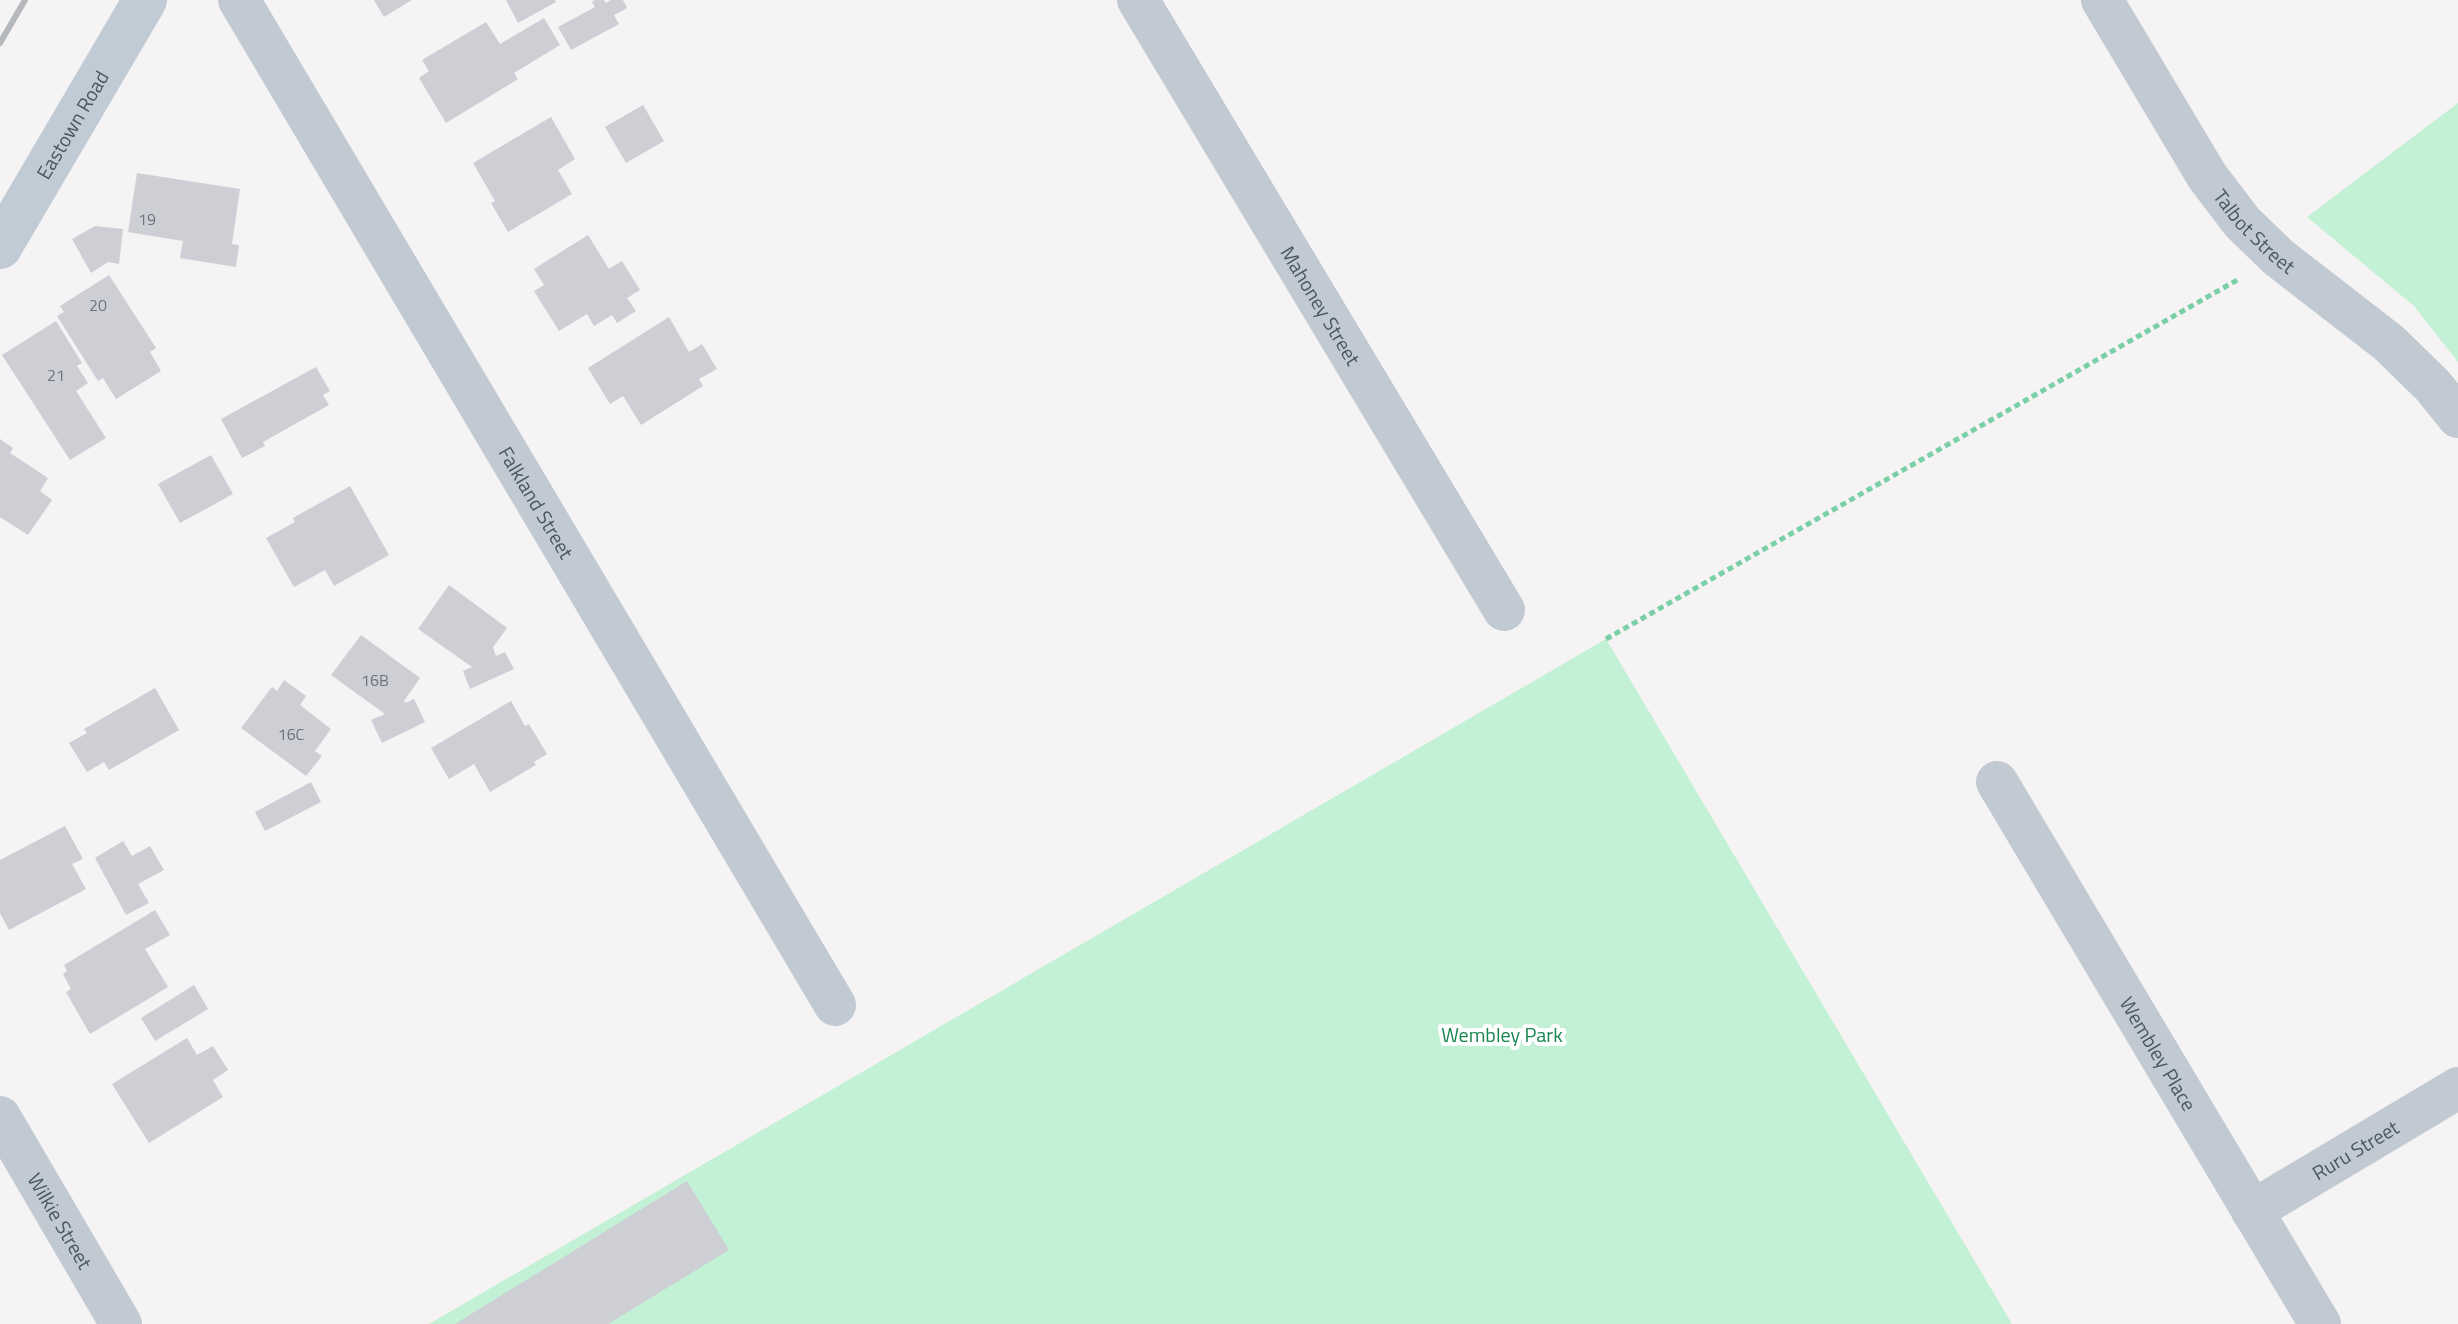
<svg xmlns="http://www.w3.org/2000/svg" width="2458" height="1324" viewBox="0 0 2458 1324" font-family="'Titillium Web',sans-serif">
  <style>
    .green { fill: #c3f1d5 }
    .building { fill: #cdcfd5 }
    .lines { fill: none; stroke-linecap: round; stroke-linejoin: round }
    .path { stroke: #7ad0a6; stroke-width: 5; stroke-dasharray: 6 4; stroke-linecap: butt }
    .street { stroke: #c1cad2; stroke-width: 42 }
    .secondary { stroke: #c1cbd6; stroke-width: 44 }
    .rail { stroke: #b5b8bd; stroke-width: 6 }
    .labels { text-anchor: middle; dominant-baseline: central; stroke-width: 8; stroke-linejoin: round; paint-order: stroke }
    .number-label { font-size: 16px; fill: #6b747e }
    .street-label { font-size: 20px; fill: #4a5661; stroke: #fff }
    .park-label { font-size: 20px; fill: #17864f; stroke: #fff }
  </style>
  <rect width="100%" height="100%" fill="#f5f3f3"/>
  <g class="green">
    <polygon points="2458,103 2458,362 2414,306 2307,217"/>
    <polygon points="1606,639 2012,1324 429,1324"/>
  </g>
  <g class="building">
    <polygon points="374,0 412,0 384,17"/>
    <polygon points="506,0 555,0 556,2 518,23"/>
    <polygon points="595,0 604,0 606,3 611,0 623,0 627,8 614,15 619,24 571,50 558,27 595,7 592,2"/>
    <polygon points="544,18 560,45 514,73 518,79 446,123 419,78 429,71 422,60 486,22 500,44"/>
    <polygon points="643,105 664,141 626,163 605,127"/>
    <polygon points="551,117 575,159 558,170 572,194 508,232 491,203 495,201 473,163"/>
    <polygon points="137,173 240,189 232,244 239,245 236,267 180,258 183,241 128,232"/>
    <polygon points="95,226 123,229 119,264 108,262 91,273 72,239"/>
    <polygon points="588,235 609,269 622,261 640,290 627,298 636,311 617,323 612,315 594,326 587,314 559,331 534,291 544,285 534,269"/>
    <polygon points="109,275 156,348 150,352 161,371 116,399 103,378 98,381 57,316 64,312 60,306"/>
    <polygon points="669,317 689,352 702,344 717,369 699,379 703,386 641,425 623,396 610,404 588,368"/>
    <polygon points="56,321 82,363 77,366 88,383 76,391 106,438 70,460 2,355"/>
    <polygon points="316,367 330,391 323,395 329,405 263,442 265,446 242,458 221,419"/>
    <polygon points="0,439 13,448 10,453 48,478 40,491 52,500 28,535 0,517"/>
    <polygon points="211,455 233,494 180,523 158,484"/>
    <polygon points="350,486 389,555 334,586 325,570 294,587 266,538 295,522 293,518"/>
    <polygon points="449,585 507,628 493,647 496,656 505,652 514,669 470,689 463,671 472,667 418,629"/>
    <polygon points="361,635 420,678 404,701 405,703 414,699 425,722 382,743 371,720 385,714 331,675"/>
    <polygon points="284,680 306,696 300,705 331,729 315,751 322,756 306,776 241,728 272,687 277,691"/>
    <polygon points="155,688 179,730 109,770 104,762 87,772 69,743 87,733 84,729"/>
    <polygon points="511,701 525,726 529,724 547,754 534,762 536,765 490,792 474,764 449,779 431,748"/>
    <polygon points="311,782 321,802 265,831 255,812"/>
    <polygon points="65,826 83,859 72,864 86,889 9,930 0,913 0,860"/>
    <polygon points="123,841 132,856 150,846 164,870 138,884 149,903 126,915 95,858"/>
    <polygon points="155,910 170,935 145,949 168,987 90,1034 66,992 71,989 63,974 67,971 64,965"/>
    <polygon points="194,985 208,1009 155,1041 141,1018"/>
    <polygon points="187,1038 197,1055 213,1046 228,1070 213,1080 223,1097 149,1143 112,1084"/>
    <polygon points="687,1181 729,1250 608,1324 455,1324"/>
  </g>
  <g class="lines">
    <polyline class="path" points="1606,639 2239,279"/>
    <g class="street">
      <path id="s1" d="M239,0l596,1005"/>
      <path id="s2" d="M1138,0l366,610"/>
      <path id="s3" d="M2102,0l105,176 35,46 36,35 111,86 44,43 25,31"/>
      <path id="s4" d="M1997,782l323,542"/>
      <path id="s5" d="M0,1117l121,207"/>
      <path id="s6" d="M2252,1211l206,-123"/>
    </g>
    <path class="secondary" id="s7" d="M0,247l145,-247"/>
    <polyline class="rail" points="0,43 25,0"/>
  </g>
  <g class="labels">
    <g class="number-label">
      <text x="147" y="219">19</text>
      <text x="98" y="305">20</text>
      <text x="56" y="375">21</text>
      <text x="375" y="680">16B</text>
      <text x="291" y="734">16C</text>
    </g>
    <g class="street-label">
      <text stroke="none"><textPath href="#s7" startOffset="142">Eastown Road</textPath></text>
      <text stroke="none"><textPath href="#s3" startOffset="278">Talbot Street</textPath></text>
      <text stroke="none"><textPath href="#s2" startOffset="356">Mahoney Street</textPath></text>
      <text stroke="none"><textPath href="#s1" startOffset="584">Falkland Street</textPath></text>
      <text stroke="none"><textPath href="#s4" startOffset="316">Wembley Place</textPath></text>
      <text stroke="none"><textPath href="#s6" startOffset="120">Ruru Street</textPath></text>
      <text stroke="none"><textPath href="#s5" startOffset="120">Wilkie Street</textPath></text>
    </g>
    <g class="park-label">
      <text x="1502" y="1034">Wembley Park</text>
    </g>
  </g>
</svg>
